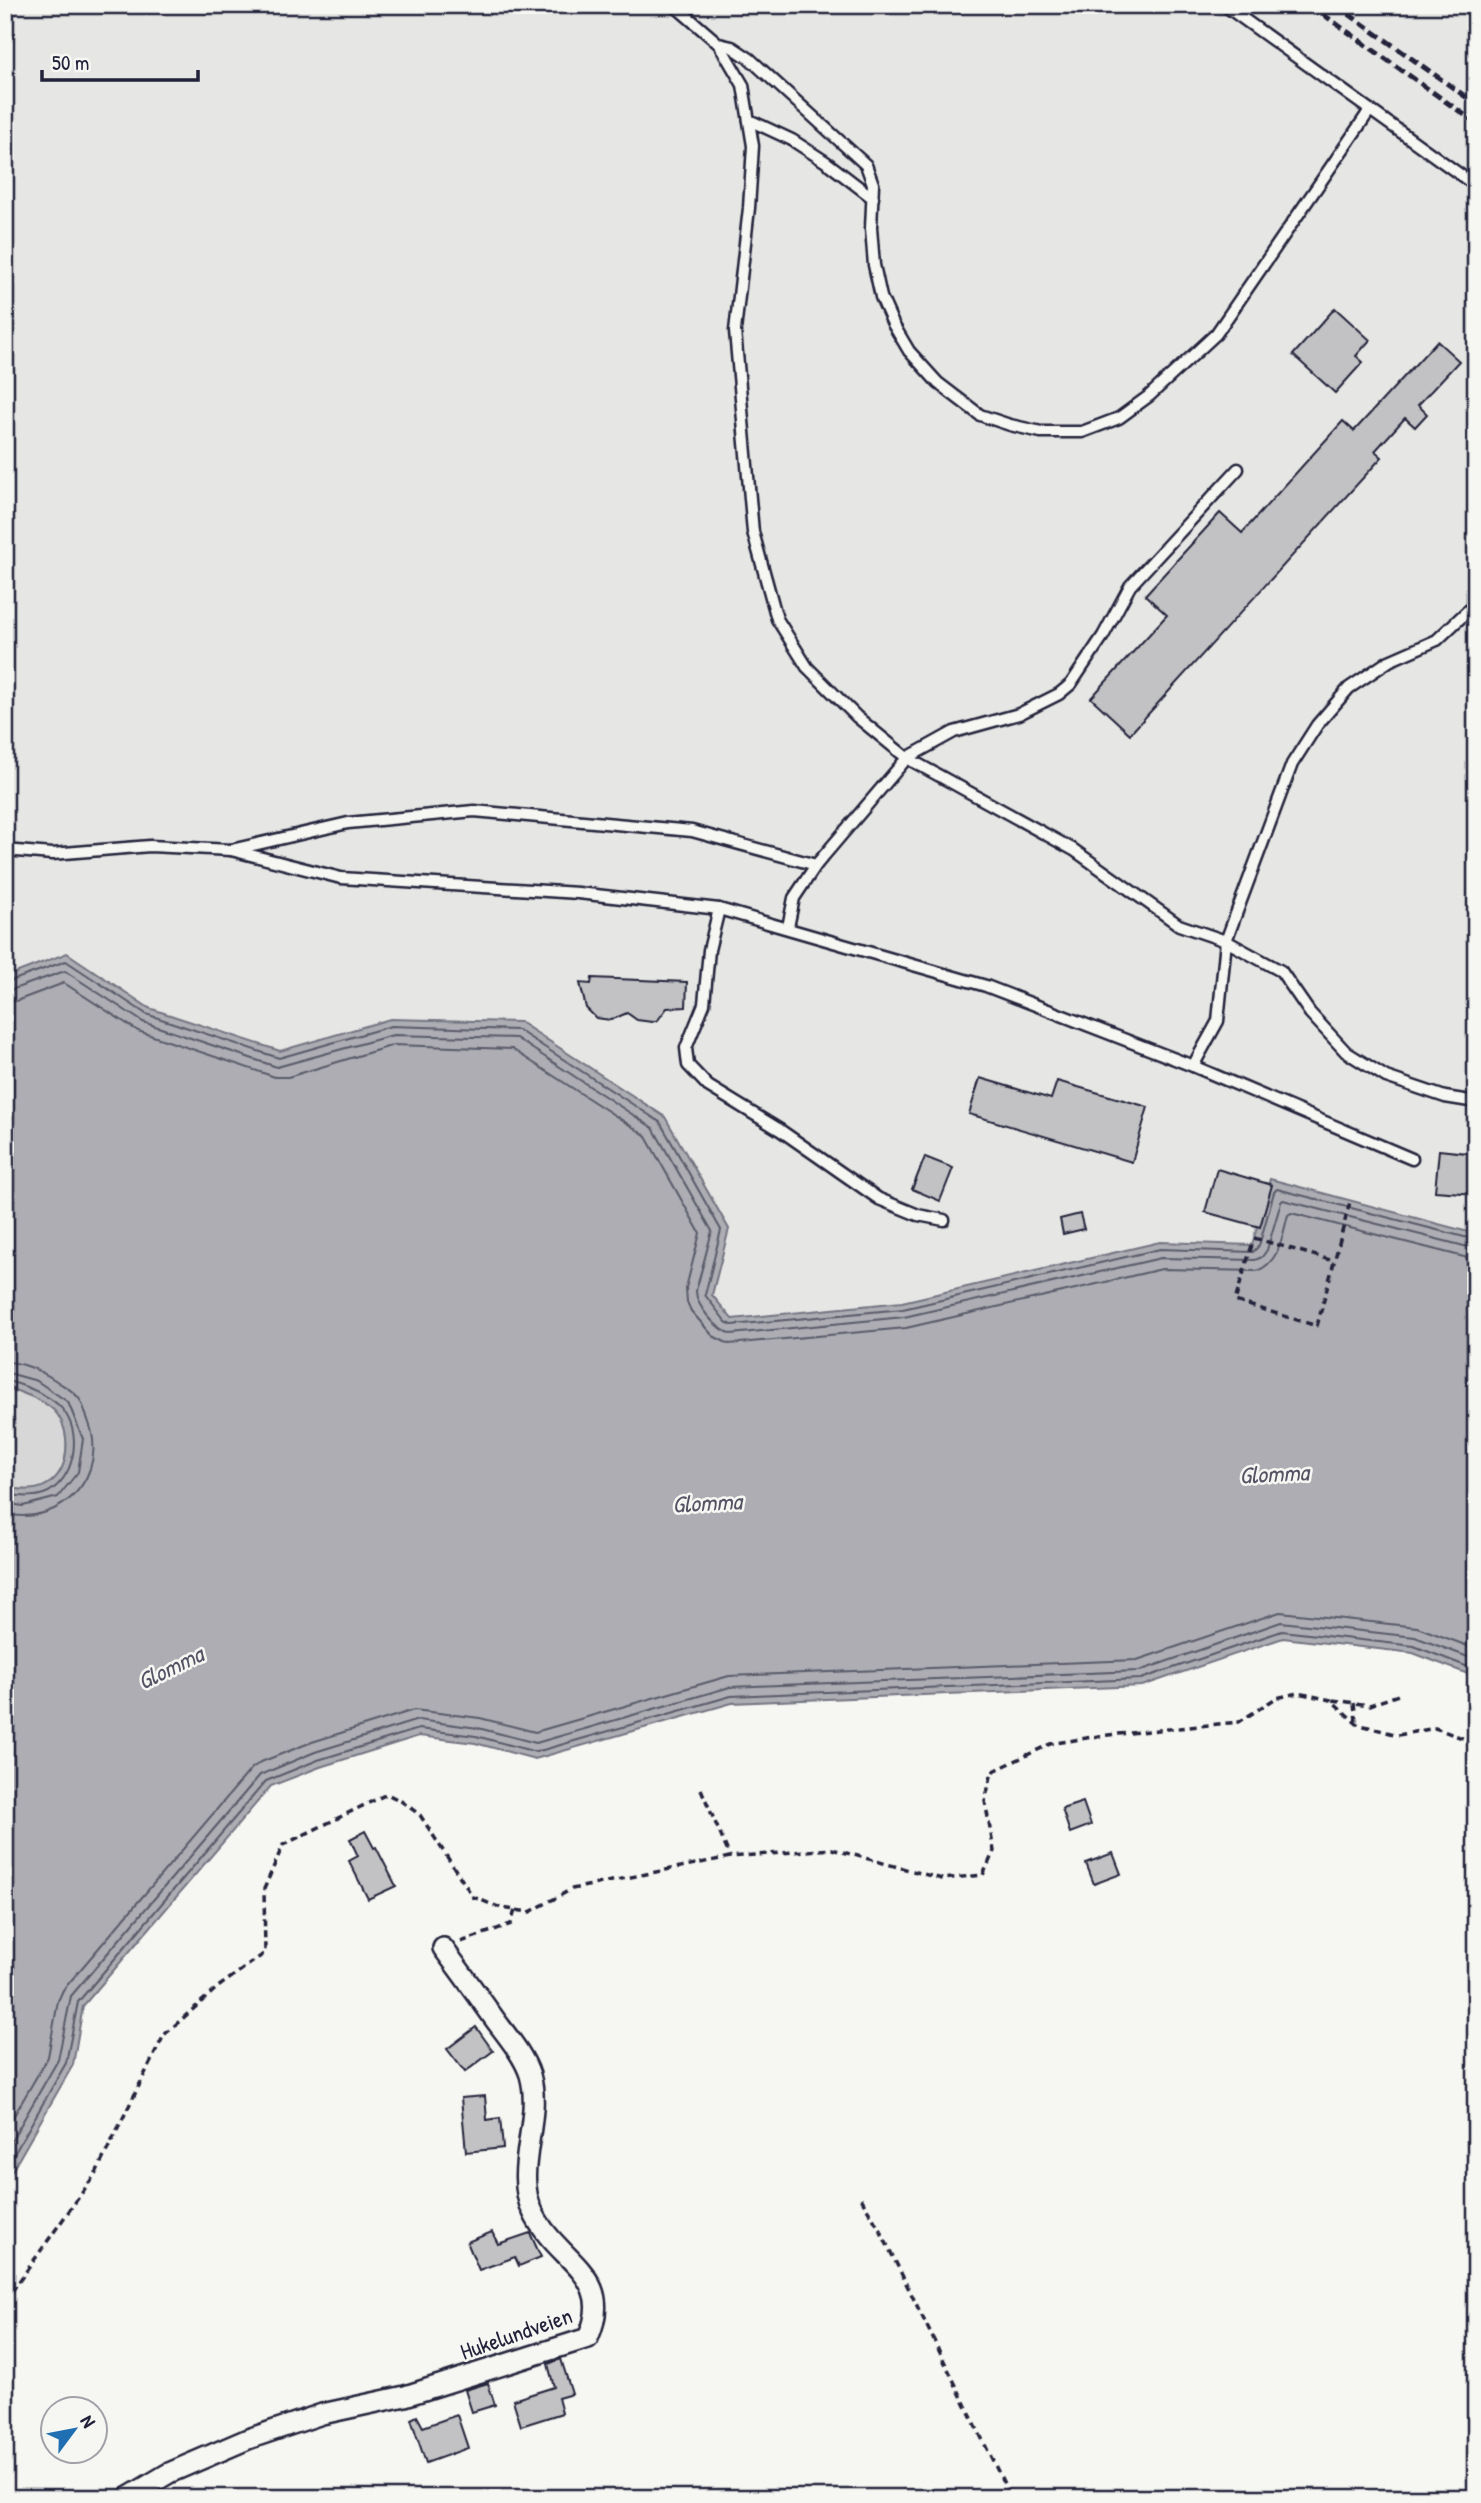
<svg xmlns="http://www.w3.org/2000/svg" width="1481" height="2503" viewBox="0 0 1481 2503" font-family="'Patrick Hand',sans-serif">
  <style>
    .built { fill: #e6e6e4 }
    .green { fill: #d7d7d7; stroke: #7c7c89; stroke-width: 2 }
    .water { fill: #adadb3; stroke: #757583; stroke-width: 2 }
    .lines { fill: none; stroke-linecap: round; stroke-linejoin: round }
    .shore { stroke: #5a5a6b; stroke-width: 2 }
    .building { fill: #c2c2c4; stroke: #22223b; stroke-width: 2 }
    .lane-casing { stroke: #22223b; stroke-width: 15 }
    .street-casing { stroke: #22223b; stroke-width: 24 }
    .path { stroke: #22223b; stroke-width: 3.5; stroke-dasharray: 7 5; stroke-linecap: butt }
    .lane { stroke: #f6f6f2; stroke-width: 10 }
    .street { stroke: #f6f6f2; stroke-width: 19 }
    .rail { stroke: #22223b; stroke-width: 5; stroke-dasharray: 10 5; stroke-linecap: butt }
    .labels { text-anchor: middle; dominant-baseline: central; stroke-width: 5; stroke-linejoin: round; paint-order: stroke }
    .street-label { font-size: 23px; fill: #22223b; stroke: #f6f6f2 }
    .water-label { font-size: 24px; font-style: italic; fill: #535365; stroke: #f6f6f2 }
  </style>
  <rect width="100%" height="100%" fill="#f6f6f2"/>
  <filter id="ink" filterUnits="userSpaceOnUse"><feTurbulence type="fractalNoise" baseFrequency=".0143" numOctaves="2"/><feDisplacementMap in="SourceGraphic" scale="14" xChannelSelector="R" yChannelSelector="G"/><feConvolveMatrix kernelMatrix="1 2 1 2 8 2 1 2 1" color-interpolation-filters="sRGB"/></filter>
  <g filter="url(#ink)">
    <polygon class="built" points="5,5 1476,5 1476,1234 1271,1180 1252,1245 1160,1242 902,1302 732,1319 712,1295 729,1229 390,1019 280,1052 149,1008 67,953 5,977"/>
    <path class="green" d="M5,1387c15,5 44,14 53,28 13,20 12,55 -10,69 -12,8 -30,6 -43,3z"/>
    <path class="water" d="M67,953l82,55 131,43 110,-32 130,3 145,95 64,112 -17,66 20,24 170,-17 258,-60 92,3 18,-66 206,55v443l-63,-24 -130,-15 -141,48 -410,17 -197,56 -60,-16 -56,-7 -99,31 -49,19 -188,220 -10,59 -68,118v-696c13,3 31,5 43,-3 22,-14 23,-49 10,-69 -9,-14 -38,-23 -53,-28v-410z"/>
    <g class="lines">
      <g class="shore">
        <polyline points="5,983 66,961 146,1014 279,1058 391,1026 518,1030 660,1122 721,1230 705,1295 726,1322 732,1325 903,1309 1160,1249 1253,1252 1259,1246 1274,1192 1277,1189 1476,1240"/>
        <path d="M5,992l60,-21 78,51 134,45 116,-32 123,3 137,90 59,103 -16,60c0,15 20,38 35,43l173,-17 257,-59 94,2 7,-3 5,-7 14,-48 2,-2 193,49"/>
        <path d="M5,1002l11,-1 48,-18 74,48 137,46h13l106,-32 118,4 133,86 55,98 -14,55 1,14 4,9 22,25 16,8 177,-16 256,-59 95,2c23,-9 25,-35 31,-56l3,-2 185,47"/>
        <path d="M5,1362c18,0 36,9 50,18 7,5 16,9 22,16 6,6 8,16 11,24 22,55 -26,107 -83,94"/>
        <polyline points="5,1372 37,1381 68,1402 83,1439 78,1472 58,1497 23,1506 5,1503"/>
        <path d="M5,1381c16,2 49,16 58,29 18,23 13,61 -10,79 -12,10 -34,8 -48,5"/>
        <polyline points="5,2131 48,2057 58,2001 63,1990 252,1768 261,1762 312,1742 414,1710 480,1718 535,1732 729,1676 1137,1660 1280,1612 1417,1627 1476,1649"/>
        <polyline points="5,2152 58,2060 71,1996 260,1775 315,1752 418,1720 478,1728 536,1743 730,1687 1139,1671 1281,1622 1415,1637 1476,1660"/>
        <polyline points="5,2170 66,2063 78,2002 266,1781 318,1760 419,1729 476,1736 536,1752 731,1696 1141,1679 1282,1631 1414,1646 1476,1670"/>
      </g>
    </g>
    <g class="building">
      <polygon points="1335,308 1370,340 1356,356 1363,362 1335,393 1293,355"/>
      <polygon points="1437,341 1459,361 1418,405 1427,414 1415,427 1405,418 1375,451 1382,457 1130,734 1091,698 1167,615 1145,595 1220,513 1242,533 1343,421 1354,431"/>
      <polygon points="592,978 687,982 686,1007 667,1008 658,1020 652,1022 637,1020 627,1013 611,1020 596,1018 586,1008 580,983 591,984"/>
      <polygon points="980,1078 1051,1099 1057,1081 1148,1107 1132,1162 969,1114"/>
      <polygon points="1439,1150 1476,1154 1476,1194 1435,1191"/>
      <polygon points="925,1157 953,1168 940,1201 912,1189"/>
      <polygon points="1217,1169 1272,1185 1260,1227 1205,1212"/>
      <polygon points="1080,1214 1084,1229 1063,1234 1060,1219"/>
      <polygon points="1083,1802 1091,1825 1070,1833 1062,1809"/>
      <polygon points="365,1831 374,1848 376,1847 396,1886 368,1899 349,1861 358,1856 350,1839"/>
      <polygon points="1113,1853 1121,1874 1094,1884 1086,1863"/>
      <polygon points="476,2027 493,2051 465,2072 447,2049"/>
      <polygon points="485,2096 487,2120 500,2118 503,2148 466,2152 461,2098"/>
      <polygon points="492,2232 498,2244 530,2233 541,2257 519,2266 515,2257 479,2270 467,2242"/>
      <polygon points="561,2359 572,2394 558,2398 562,2413 521,2426 513,2400 554,2387 548,2364"/>
      <polygon points="488,2383 495,2405 472,2412 465,2390"/>
      <polygon points="457,2415 468,2448 426,2463 411,2419 417,2416 423,2427"/>
    </g>
    <g class="lines">
      <g class="lane-casing">
        <g id="lane">
          <polyline points="674,5 719,44 743,85 753,146 749,208 735,331 753,532 777,619 807,667 857,717 907,758 1074,850 1179,925 1226,941 1281,971 1310,1013 1346,1052 1386,1077 1445,1097 1476,1102"/>
          <polyline points="1224,5 1476,186"/>
          <polyline points="719,44 732,47 750,59 866,165 873,184 871,228 874,265 881,297 893,324 909,351 938,383 980,415 1010,425 1041,432 1082,432 1119,418 1149,396 1216,334 1370,110"/>
          <polyline points="749,120 792,140 826,162 873,198"/>
          <polyline points="5,850 52,854 150,846 231,850 348,823 474,811 692,831 816,865 794,898 788,927"/>
          <polyline points="231,850 341,878 578,893 719,909 986,986 1193,1066 1412,1159"/>
          <polyline points="816,865 907,758 954,732 1019,714 1059,694 1071,684 1103,636 1130,586 1238,469"/>
          <polyline points="719,909 709,950 704,1004 686,1048 688,1065 708,1086 780,1130 879,1199 918,1215 944,1220"/>
          <polyline points="1193,1066 1218,1021 1226,941 1292,764 1317,725 1349,688 1389,661 1437,640 1476,603"/>
        </g>
      </g>
      <g class="street-casing">
        <path id="street" d="M127,2498l42,-25 79,-34 74,-25 83,-18 183,-58c29,-64 -32,-76 -55,-126 -21,-42 10,-92 -3,-137 -6,-19 -22,-38 -34,-54 -17,-24 -35,-49 -53,-73"/>
      </g>
      <g class="path">
        <polyline points="1254,1238 1334,1261"/>
        <polyline points="1252,1245 1235,1301 1317,1326 1350,1202"/>
        <polyline points="1333,1700 1370,1705 1401,1694"/>
        <polyline points="1354,1703 1356,1721"/>
        <polyline points="701,1789 730,1857"/>
        <polyline points="461,1942 511,1924 515,1910"/>
        <polyline points="861,2198 880,2230 1011,2498"/>
        <polyline points="5,2301 96,2173 164,2035 218,1987 265,1953 264,1889 283,1845 387,1794 401,1801 420,1815 473,1897 501,1908 515,1910 530,1912 572,1889 730,1857 832,1849 942,1879 983,1875 994,1851 985,1801 992,1772 1050,1744 1099,1736 1239,1722 1276,1698 1298,1693 1331,1700 1357,1724 1398,1735 1435,1728 1465,1739 1476,1751"/>
      </g>
      <use href="#lane" class="lane"/>
      <use href="#street" class="street"/>
      <g class="rail">
        <polyline points="1310,5 1476,123"/>
        <polyline points="1336,5 1476,104"/>
      </g>
    </g>
  </g>
  <g class="labels">
    <g class="street-label">
      <text transform="translate(516 2333) rotate(-19)">Hukelundveien</text>
    </g>
    <g class="water-label">
      <text transform="translate(1274 1473) rotate(-3)">Glomma</text>
      <text transform="translate(707 1502) rotate(-3)">Glomma</text>
      <text transform="translate(170 1667) rotate(-26)">Glomma</text>
    </g>
  </g>
  <rect width="1481" height="2503" fill="none" stroke="#f6f6f2" stroke-width="28"/>
  <rect x="14" y="14" width="1453" height="2475" fill="none" stroke="#22223b" stroke-width="2.5" filter="url(#ink)"/>
  <g transform="translate(74 2430) rotate(58)"><circle r="33" fill="#f6f6f2" stroke="#a1a1a9" stroke-width="2"/>
  <path d="M0-5L12 26L0 18L-12 26Z" fill="#1f6fb2"/>
  <text y="-10" font-size="19" font-weight="bold" text-anchor="middle" fill="#22223b">N</text>
  </g>
  <path d="M42 70v10h156v-10" fill="none" stroke="#22223b" stroke-width="3.5"/>
  <text x="52" y="70" font-size="21" fill="#22223b" stroke="#f6f6f2" stroke-width="5" paint-order="stroke">50 m</text>
</svg>
